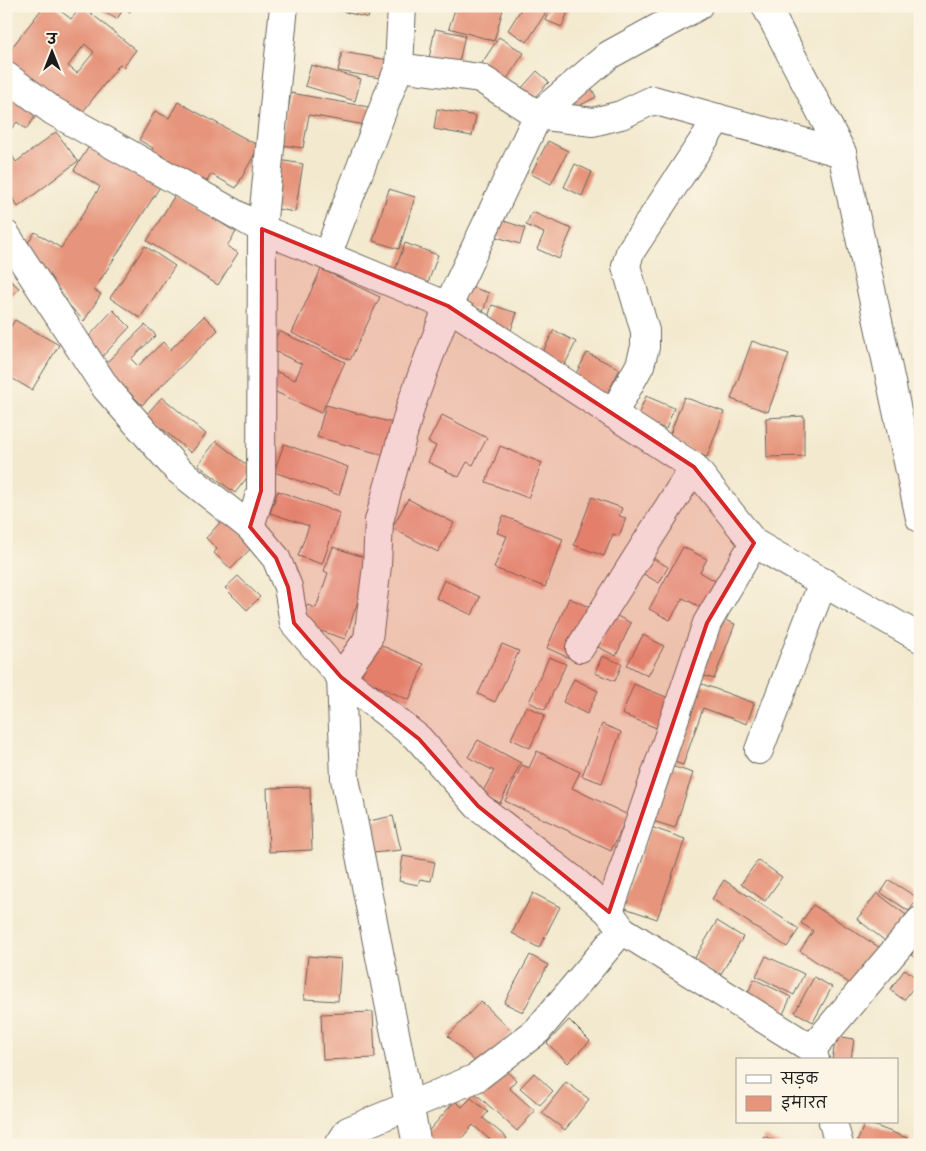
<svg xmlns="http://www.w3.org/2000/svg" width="926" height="1151" viewBox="0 0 926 1151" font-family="'Shantell Sans','Playpen Sans Deva',sans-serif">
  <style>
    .building { fill: #e6957b; fill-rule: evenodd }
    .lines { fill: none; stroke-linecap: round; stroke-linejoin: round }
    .minor-casing { stroke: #67645b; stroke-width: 30 }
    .minor { stroke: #fff; stroke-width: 28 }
    .marked { fill: #d62828; fill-opacity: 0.2; stroke: #d62828; stroke-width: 4; stroke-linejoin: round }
  </style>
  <rect width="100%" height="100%" fill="#fcf5e5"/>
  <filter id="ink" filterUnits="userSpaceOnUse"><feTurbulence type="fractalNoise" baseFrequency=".02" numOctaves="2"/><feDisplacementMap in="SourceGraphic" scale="10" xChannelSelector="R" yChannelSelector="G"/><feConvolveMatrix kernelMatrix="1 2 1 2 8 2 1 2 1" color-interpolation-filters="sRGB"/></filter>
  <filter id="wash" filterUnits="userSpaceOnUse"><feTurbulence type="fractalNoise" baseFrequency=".0096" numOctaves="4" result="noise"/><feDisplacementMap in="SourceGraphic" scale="20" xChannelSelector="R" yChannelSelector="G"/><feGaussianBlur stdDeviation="1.12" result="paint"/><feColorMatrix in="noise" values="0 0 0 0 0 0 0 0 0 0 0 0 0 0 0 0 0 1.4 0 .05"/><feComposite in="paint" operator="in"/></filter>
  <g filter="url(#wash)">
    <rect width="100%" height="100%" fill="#f3e9cf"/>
    <g id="blocks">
      <g class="building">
        <path d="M44,6h10l17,13 11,-13 54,44 -13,17 -3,-3 -42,54 -72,-55v-8zM85,44l9,8 -17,21 -9,-7z"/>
        <polygon points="105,6 133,6 130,12 124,8 117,19 102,11"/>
        <polygon points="339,6 371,6 368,18 338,10"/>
        <polygon points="456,6 504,6 494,41 449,28"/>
        <polygon points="523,6 543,6 548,9 527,42 508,30"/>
        <polygon points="551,6 570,6 562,27 545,20"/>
        <polygon points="435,29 465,35 458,67 427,68"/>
        <polygon points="499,37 524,53 505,82 480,66"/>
        <polygon points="342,52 389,60 386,79 338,71"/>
        <polygon points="311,65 361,79 355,101 305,86"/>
        <polygon points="537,71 549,82 532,100 520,90"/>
        <polygon points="590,85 596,97 575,108 569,96"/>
        <polygon points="6,86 39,112 26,129 17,122 6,135"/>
        <polygon points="291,93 374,108 371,126 309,115 303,148 282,145"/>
        <polygon points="178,102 259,146 236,188 211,174 203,189 147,158 153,148 139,140 155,111 169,118"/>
        <polygon points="437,109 476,116 472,136 434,129"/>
        <polygon points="56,132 78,161 18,207 6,188 6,145 16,162"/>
        <polygon points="548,141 568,151 551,184 531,174"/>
        <polygon points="90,145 165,179 94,290 101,294 84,321 21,254 35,232 61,248 100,187 74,170"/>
        <polygon points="279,160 303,164 295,212 272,208"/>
        <polygon points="575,164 592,172 582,196 564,187"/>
        <polygon points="389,189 415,197 399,249 373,241"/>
        <polygon points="175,195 236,232 227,246 238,253 218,285 147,241"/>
        <polygon points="532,212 572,229 559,259 537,249 544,233 526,225"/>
        <polygon points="495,218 525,228 520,244 490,235"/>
        <polygon points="405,243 438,255 425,291 392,279"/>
        <polygon points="145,246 175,266 140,318 110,298"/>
        <polygon points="321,269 380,297 350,360 292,333"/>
        <polygon points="6,277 19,288 6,303"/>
        <polygon points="468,286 489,293 483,312 462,305"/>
        <polygon points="492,305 517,313 510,333 486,324"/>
        <polygon points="113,310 130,327 98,361 81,345"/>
        <polygon points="204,316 218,330 142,405 103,366 145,325 156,335 131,359 138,366 163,342 170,350"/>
        <polygon points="15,320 59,345 32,390 6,375 6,334"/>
        <polygon points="554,330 576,342 563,368 540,357"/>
        <polygon points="279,331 345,362 321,413 263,386 271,369 295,380 302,364 270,349"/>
        <polygon points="752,341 789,354 768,412 731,399"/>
        <polygon points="587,353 620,369 605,398 572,381"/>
        <polygon points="646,396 674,408 666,429 637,418"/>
        <polygon points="162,397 206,434 191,453 146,415"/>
        <polygon points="684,397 724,412 707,457 667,442"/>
        <polygon points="326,405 393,423 384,455 317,437"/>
        <polygon points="442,415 487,438 473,465 467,462 459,477 428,462 436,446 428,442"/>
        <polygon points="804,416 804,456 767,457 766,418"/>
        <polygon points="216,441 253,470 235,493 198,465"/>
        <polygon points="284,444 348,467 339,495 274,472"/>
        <polygon points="500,446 542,463 528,498 486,482"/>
        <polygon points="278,491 340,513 322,564 298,556 309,526 270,513"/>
        <polygon points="592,497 622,508 619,516 626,518 619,536 613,534 604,556 574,545"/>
        <polygon points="408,499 454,523 438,552 392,528"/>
        <polygon points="226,516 256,543 231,569 214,553 217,549 206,538"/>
        <polygon points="503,516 563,539 545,587 494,568 507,536 497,533"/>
        <polygon points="333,547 372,560 345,639 300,624 307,605 316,608 328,573 324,571"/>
        <polygon points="683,547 707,559 700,572 722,585 708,611 683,598 670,620 649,609"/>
        <polygon points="644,553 668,567 659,583 635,569"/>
        <polygon points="238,576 260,597 247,610 225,588"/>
        <polygon points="444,580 480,597 472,615 436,598"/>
        <polygon points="569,598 591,608 569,658 547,648"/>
        <polygon points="613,614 631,623 616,656 598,647"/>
        <polygon points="717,617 735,624 714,679 696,673"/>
        <polygon points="643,635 664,646 648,676 627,665"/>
        <polygon points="376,643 424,664 409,700 360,678"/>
        <polygon points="502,644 519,651 495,702 478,694"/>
        <polygon points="602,656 622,664 615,681 595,673"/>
        <polygon points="549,657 566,664 545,710 529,702"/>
        <polygon points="574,679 598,691 587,714 563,702"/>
        <polygon points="691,680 754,703 747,724 703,708 683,765 663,758"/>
        <polygon points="634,684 671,699 659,729 622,714"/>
        <polygon points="526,706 545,715 530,748 511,739"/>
        <polygon points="602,724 621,732 602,783 582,776"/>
        <polygon points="478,740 521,763 500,803 482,793 494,771 468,757"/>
        <polygon points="537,751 580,772 572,788 628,815 611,851 505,801 522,765 529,768"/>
        <polygon points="668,765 693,773 675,828 650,820"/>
        <polygon points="310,787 312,850 269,852 267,788"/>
        <polygon points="393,816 401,850 373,853 359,823"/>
        <polygon points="651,827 685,839 657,919 622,907"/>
        <polygon points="403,856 435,862 431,881 420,879 418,885 399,881"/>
        <polygon points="758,860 782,877 765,901 741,884"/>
        <polygon points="724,880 799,929 787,947 712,899"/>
        <polygon points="889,880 918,898 909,911 881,893"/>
        <polygon points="533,893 560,907 539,948 512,933"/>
        <polygon points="877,893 910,918 889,944 857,919"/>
        <polygon points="813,905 885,951 860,990 800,951 813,931 801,923"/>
        <polygon points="717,921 743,937 719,977 693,961"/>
        <polygon points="920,944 920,961 911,955"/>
        <polygon points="530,955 548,965 523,1012 504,1003"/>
        <polygon points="308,956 341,959 338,1001 304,999"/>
        <polygon points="766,956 804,974 794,995 756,976"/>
        <polygon points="905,969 919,980 904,1000 890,990"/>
        <polygon points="814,977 832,987 813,1022 795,1012"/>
        <polygon points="754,979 791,997 783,1014 746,997"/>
        <polygon points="481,1001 513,1032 480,1066 448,1036"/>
        <polygon points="373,1012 375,1058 323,1060 321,1014"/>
        <polygon points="569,1020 590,1041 568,1063 547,1043"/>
        <polygon points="836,1036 854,1039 851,1060 832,1060"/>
        <polygon points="501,1066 516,1080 509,1088 535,1111 517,1131 475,1093"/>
        <polygon points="534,1073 553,1091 540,1105 520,1088"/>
        <polygon points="566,1082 589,1099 565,1130 542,1113"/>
        <polygon points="471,1098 488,1112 483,1118 507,1138 501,1145 496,1145 473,1125 456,1145 435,1145 424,1136 455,1101 462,1107"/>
        <polygon points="865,1122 910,1139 908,1145 856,1145"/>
        <polygon points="764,1136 784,1145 760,1145"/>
      </g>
    </g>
  </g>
  <g filter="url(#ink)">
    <use href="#blocks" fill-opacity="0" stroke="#67645b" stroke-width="1"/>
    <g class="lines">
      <g class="minor-casing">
        <g id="minor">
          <polyline points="766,6 842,153 920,518"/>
          <polyline points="399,67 480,78 538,115 593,122 621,115 653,100 842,153"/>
          <polyline points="6,76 53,111 262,229 448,306 694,467 754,543 920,638"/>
          <polyline points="6,235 106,388 177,469 250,527 276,558 288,587 294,623 341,677 419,739 478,806 571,878 609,912 622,930 812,1049 815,1060"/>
          <polyline points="327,256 399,67 402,6"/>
          <polyline points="613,414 640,365 645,347 645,331 626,266 630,252 718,118"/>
          <polyline points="250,527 261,491 262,229 284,6"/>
          <polyline points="580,648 694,467"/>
          <polyline points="759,750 823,582"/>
          <polyline points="609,912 707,623 754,543"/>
          <polyline points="812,1049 920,921"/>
          <polyline points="833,1122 839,1145"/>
          <polyline points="339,1145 348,1131 476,1078 537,1031 622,930"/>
          <polyline points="417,1145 345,779 341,677 368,639 377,566 379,521 411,405 448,306 538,115 609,55 698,6"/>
        </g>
      </g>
      <use href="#minor" class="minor"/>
    </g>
  </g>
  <path class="marked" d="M262,229l186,77 246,161 60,76 -47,80 -98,289 -131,-106 -59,-67 -78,-62 -47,-54 -6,-36 -12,-29 -26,-31 11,-36z"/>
  <rect width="926" height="1151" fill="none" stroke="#fcf5e5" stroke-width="25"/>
  <rect x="736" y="1058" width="162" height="65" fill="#fcf5e5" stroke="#a29e95"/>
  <rect x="746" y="1075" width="25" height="8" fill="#ffffff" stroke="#a29e95"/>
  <text x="781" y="1084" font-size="15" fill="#1c1c1c">सड़क</text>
  <rect x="746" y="1096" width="25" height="15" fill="#e6957b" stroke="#a29e95"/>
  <text x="781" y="1108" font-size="15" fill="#1c1c1c">इमारत</text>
  <g transform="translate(52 52)" stroke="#fcf5e5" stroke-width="4" paint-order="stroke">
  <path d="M0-4L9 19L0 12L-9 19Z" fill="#1c1c1c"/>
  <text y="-8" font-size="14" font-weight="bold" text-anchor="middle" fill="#1c1c1c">उ</text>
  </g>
</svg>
